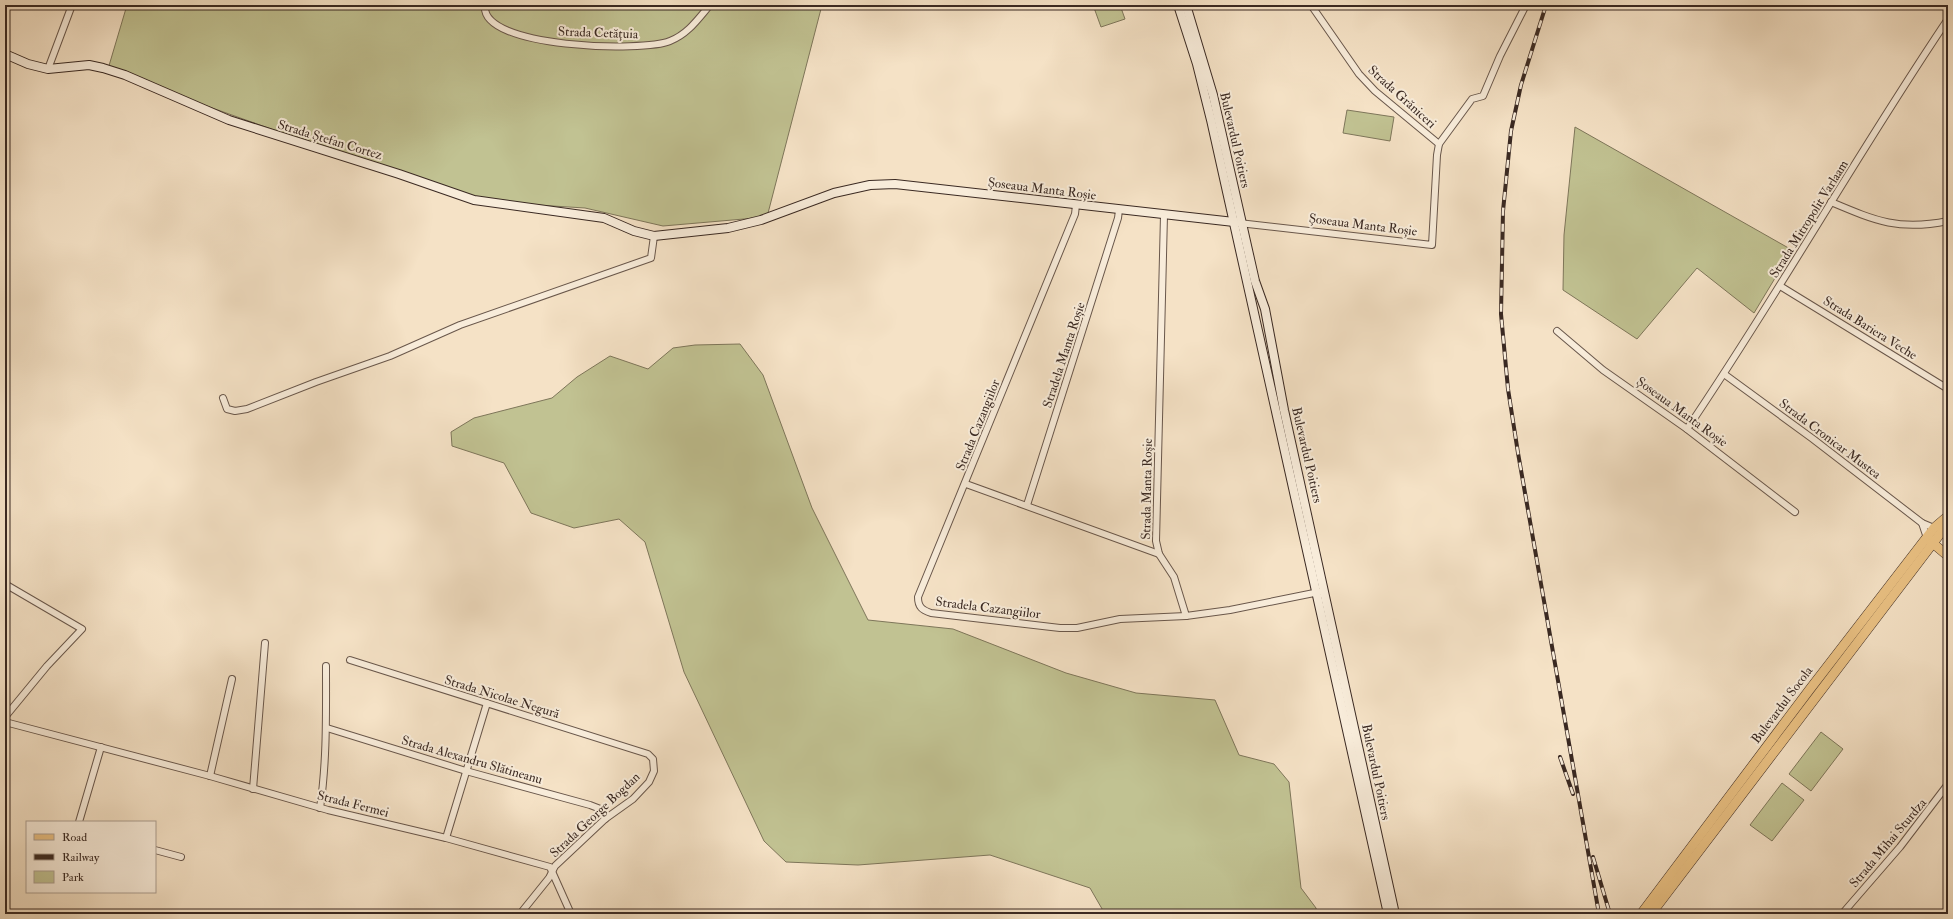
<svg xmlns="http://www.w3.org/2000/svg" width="1953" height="919" viewBox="0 0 1953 919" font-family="'IM FELL Double Pica',serif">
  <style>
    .green { fill: #c1c292; stroke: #7e765a }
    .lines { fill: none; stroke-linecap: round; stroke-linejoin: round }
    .street-casing { stroke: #69574b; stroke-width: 8 }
    .secondary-casing { stroke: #3a2922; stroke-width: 10 }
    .primary-casing { stroke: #3a2922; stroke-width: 10 }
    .street { stroke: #f8ecda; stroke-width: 6 }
    .secondary { stroke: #f8ecda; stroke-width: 8 }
    .primary { stroke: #eac183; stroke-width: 9 }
    .rail-casing { stroke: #3a2922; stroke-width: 4 }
    .rail { stroke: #f8ecda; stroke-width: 2.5; stroke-dasharray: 8; stroke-linecap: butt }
    .labels { text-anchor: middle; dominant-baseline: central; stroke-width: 4; stroke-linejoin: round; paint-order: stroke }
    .street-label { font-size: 13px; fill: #3a2922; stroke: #f8ecda }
  </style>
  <rect width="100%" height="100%" fill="#f5e2c6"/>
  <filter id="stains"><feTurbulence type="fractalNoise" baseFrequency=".005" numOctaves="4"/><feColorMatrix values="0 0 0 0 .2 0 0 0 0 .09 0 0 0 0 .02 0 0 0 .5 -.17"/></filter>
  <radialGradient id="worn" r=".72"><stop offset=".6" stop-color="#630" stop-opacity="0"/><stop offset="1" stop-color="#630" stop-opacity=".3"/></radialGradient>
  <g class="green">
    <polygon points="127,5 822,5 767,217 663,226 585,208 473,201 187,99 108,69"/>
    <polygon points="1093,5 1120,5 1125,19 1101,27"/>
    <polygon points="1347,110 1394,117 1390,141 1343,133"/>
    <polygon points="1575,127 1792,250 1754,313 1697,268 1637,339 1563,290 1564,235"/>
    <polygon points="740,344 763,375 812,508 868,620 953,629 1066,673 1136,693 1215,700 1239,755 1274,764 1289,782 1301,888 1316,908 1317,914 1105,914 1090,888 990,855 858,865 786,862 764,841 684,672 645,542 619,519 574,528 531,513 504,463 452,446 451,432 474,418 552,398 577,377 610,356 648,369 673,348 695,345"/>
    <polygon points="1821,732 1843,749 1811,791 1789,774"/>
    <polygon points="1782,783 1804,800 1772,841 1750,825"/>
  </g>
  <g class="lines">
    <g class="street-casing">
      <g id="street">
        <path d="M485,5c-6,44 160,47 185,36 18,-7 28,-22 40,-36"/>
        <polyline points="1311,5 1359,74 1375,91 1439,144"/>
        <polyline points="48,69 72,5"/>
        <path d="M1831,202c45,19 68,29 117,19"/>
        <path d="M1076,205l-1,9 -157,383c0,10 4,13 13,16l129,15h17l43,-9 66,-3"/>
        <polyline points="1164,215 1156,541 1159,554 1174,577 1186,616 1230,610 1319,592"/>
        <polyline points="1239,223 1432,245 1437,155 1439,144 1472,99 1483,96 1500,56 1526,5"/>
        <polyline points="1780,286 1948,389"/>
        <polyline points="1557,331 1603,370 1687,429 1795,512"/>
        <polyline points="1724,374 1813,439 1922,523 1934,528"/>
        <polyline points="223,398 227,409 235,411 247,409 316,382 390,356 460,325 651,258 654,236"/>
        <path d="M1687,429c91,-134 170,-275 261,-410"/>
        <polyline points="966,484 1159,554"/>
        <polyline points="1027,505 1118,218 1119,210"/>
        <polyline points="1922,523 1927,538"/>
        <polyline points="5,584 82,629 47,666 5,717"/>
        <polyline points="350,660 648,754 653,759 654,771 649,782 633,799 605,819 555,866 549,878 520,914"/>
        <polyline points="5,722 210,776 328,810 446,838 550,867 571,914"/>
        <polyline points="327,728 466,771 590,805 603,810 605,819"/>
        <polyline points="210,776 232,679"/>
        <polyline points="253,789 265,643"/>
        <path d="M320,808c7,-47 6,-95 6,-142"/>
        <polyline points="79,822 101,747"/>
        <polyline points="446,838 487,703"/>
        <polyline points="155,850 181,857"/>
        <polyline points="1842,914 1900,847 1948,784"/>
      </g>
    </g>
    <g class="secondary-casing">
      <g id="secondary">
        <polyline points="1178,5 1197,64 1211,120 1388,914"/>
        <polyline points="1186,5 1213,95 1255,281 1265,309 1284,410 1395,914"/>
        <polyline points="5,54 28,64 48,69 89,65 103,68 125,75 229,120 399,174 474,200 604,218 634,231 654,236 728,228 761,220 834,193 870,185 895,184 1234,222"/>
      </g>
    </g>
    <g class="primary-casing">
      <g id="primary">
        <polyline points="1929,540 1948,556"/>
        <polyline points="1641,914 1810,689 1934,528 1948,516"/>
        <polyline points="1651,914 1943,530 1948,519"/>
      </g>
    </g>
    <use href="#street" class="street"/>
    <use href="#secondary" class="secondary"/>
    <use href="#primary" class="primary"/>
    <g class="rail-casing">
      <g id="rail">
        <polyline points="1546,5 1521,85 1511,131 1503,211 1501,314 1508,389 1518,453 1599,914"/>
        <polyline points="1560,757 1573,794"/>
        <polyline points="1593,857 1610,914"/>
      </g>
    </g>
    <use href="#rail" class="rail"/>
  </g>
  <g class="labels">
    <g class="street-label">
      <text transform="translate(598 33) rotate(2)">Strada Cetățuia</text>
      <text transform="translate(1402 97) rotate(42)">Strada Grăniceri</text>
      <text transform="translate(330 140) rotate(17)">Strada Ștefan Cortez</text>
      <text transform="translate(1235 140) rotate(77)">Bulevardul Poitiers</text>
      <text transform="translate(1042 189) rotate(7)">Șoseaua Manta Roșie</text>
      <text transform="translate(1809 219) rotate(-58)">Strada Mitropolit Varlaam</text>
      <text transform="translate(1363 225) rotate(7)">Șoseaua Manta Roșie</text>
      <text transform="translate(1870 328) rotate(32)">Strada Bariera Veche</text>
      <text transform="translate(1064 355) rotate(-72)">Stradela Manta Roșie</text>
      <text transform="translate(1682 412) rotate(36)">Șoseaua Manta Roșie</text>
      <text transform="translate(978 425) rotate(-68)">Strada Cazangiilor</text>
      <text transform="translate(1830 439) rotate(37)">Strada Cronicar Mustea</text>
      <text transform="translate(1307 455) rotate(77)">Bulevardul Poitiers</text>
      <text transform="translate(1147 489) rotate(-89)">Strada Manta Roșie</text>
      <text transform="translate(988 608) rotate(7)">Stradela Cazangiilor</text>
      <text transform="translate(502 697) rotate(17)">Strada Nicolae Negură</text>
      <text transform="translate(1782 705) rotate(-53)">Bulevardul Socola</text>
      <text transform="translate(472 760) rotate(16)">Strada Alexandru Slătineanu</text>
      <text transform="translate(1376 772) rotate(78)">Bulevardul Poitiers</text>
      <text transform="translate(353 804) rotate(14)">Strada Fermei</text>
      <text transform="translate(595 815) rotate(-43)">Strada George Bogdan</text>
      <text transform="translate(1888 843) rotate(-50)">Strada Mihai Sturdza</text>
    </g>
  </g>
  <rect width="1953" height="919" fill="none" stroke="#f5e2c6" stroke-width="20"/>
  <rect x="6" y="6" width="1941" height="907" fill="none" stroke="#3a2922" stroke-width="2"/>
  <rect x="10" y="10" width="1933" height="899" fill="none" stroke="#3a2922"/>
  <rect x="26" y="821" width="130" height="72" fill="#f8ecda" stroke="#ac9e90"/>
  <rect x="34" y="834" width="20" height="6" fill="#eac183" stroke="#ac9e90"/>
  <text x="62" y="841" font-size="12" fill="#3a2922">Road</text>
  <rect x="34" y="854" width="20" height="6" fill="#3a2922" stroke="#ac9e90"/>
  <text x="62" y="861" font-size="12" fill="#3a2922">Railway</text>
  <rect x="34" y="871" width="20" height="12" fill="#c1c292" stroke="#ac9e90"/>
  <text x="62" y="881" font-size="12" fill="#3a2922">Park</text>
  <rect width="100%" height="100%" filter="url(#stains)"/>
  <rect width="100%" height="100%" fill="url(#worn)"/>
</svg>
